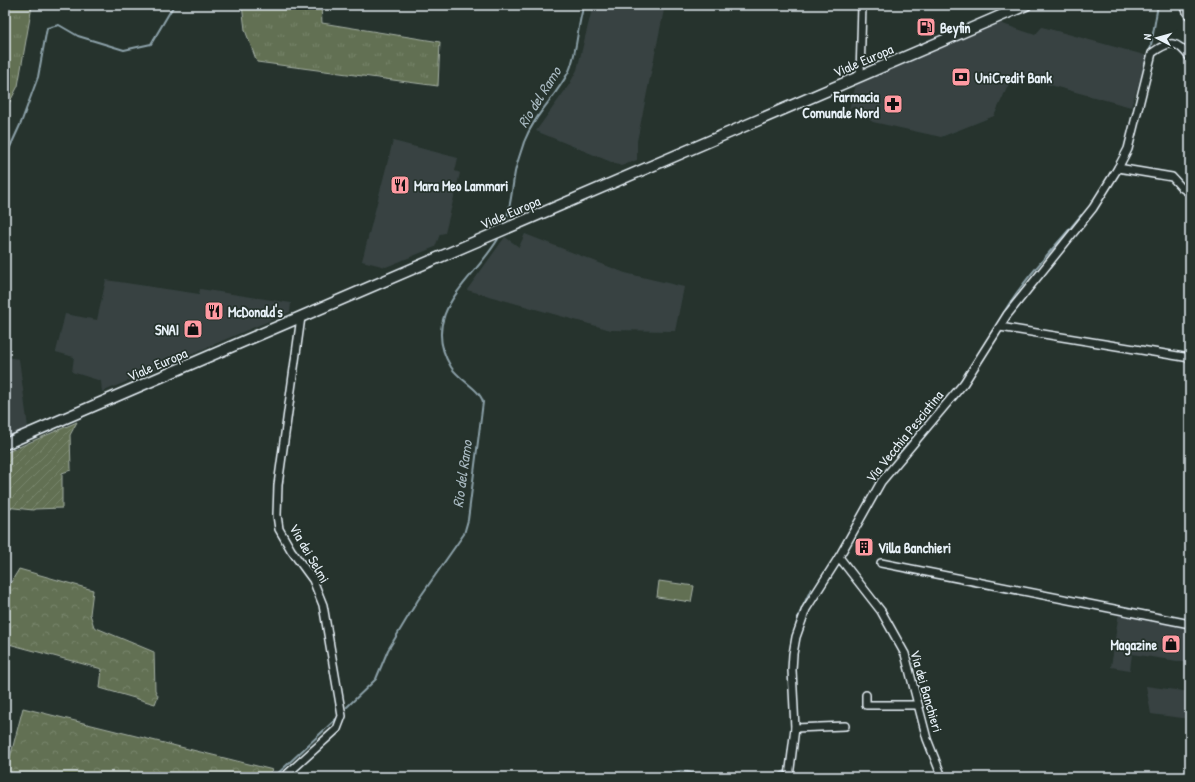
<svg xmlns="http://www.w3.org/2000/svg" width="1195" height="782" viewBox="0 0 1195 782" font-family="'Patrick Hand',sans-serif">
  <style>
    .built { fill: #384343 }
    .grass { fill: url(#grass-tufts); stroke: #a5b0a5 }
    .forest { fill: url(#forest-crowns); stroke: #a5b0a5 }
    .garden { fill: url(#garden-furrows); stroke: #a5b0a5 }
    .pitch { fill: #627052; stroke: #a5b0a5 }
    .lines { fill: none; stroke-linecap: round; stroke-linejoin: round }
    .stream { stroke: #8ca1a9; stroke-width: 2 }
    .minor-casing { stroke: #e8f1f8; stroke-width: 10 }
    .secondary-casing { stroke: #e8f1f8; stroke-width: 13 }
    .primary-casing { stroke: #e8f1f8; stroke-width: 15 }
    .minor { stroke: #26332d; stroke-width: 7 }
    .secondary { stroke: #26332d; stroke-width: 10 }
    .primary { stroke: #26332d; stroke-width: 12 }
    .labels { text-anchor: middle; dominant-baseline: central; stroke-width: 3.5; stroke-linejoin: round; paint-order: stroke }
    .poi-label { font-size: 14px; font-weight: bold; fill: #e8f1f8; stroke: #26332d; text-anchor: start }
    .street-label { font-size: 14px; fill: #e8f1f8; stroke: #26332d }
    .water-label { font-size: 15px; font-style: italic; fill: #aabbc3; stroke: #26332d }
  </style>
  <defs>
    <pattern id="grass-tufts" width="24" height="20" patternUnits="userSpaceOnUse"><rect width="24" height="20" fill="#627052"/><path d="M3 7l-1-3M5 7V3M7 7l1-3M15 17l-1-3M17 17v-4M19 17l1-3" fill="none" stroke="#78856c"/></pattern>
    <pattern id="forest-crowns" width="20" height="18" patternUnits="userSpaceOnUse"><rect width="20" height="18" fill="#627052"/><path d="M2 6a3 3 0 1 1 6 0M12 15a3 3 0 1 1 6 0" fill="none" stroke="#78856c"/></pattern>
    <pattern id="garden-furrows" width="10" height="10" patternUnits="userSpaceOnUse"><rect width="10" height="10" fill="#627052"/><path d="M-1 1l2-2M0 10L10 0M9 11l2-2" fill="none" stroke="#78856c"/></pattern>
  </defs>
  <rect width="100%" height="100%" fill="#26332d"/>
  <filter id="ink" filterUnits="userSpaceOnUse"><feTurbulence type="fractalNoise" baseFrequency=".025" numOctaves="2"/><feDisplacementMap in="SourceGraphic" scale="8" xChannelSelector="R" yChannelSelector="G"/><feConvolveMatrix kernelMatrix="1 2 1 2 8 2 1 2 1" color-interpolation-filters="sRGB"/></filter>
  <g filter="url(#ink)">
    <g class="built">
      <polygon points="593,5 665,5 637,141 637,160 621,166 536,131 569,85 577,70"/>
      <polygon points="1000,23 1035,35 1042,27 1148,56 1131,107 1013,75 994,116 941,137 873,122 859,113 856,106 849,109 856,85"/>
      <polygon points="393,141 458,158 455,171 460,173 445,233 440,234 435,247 386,267 362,261"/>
      <polygon points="525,234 625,273 684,287 675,331 611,330 467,290 505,237 519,247"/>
      <polygon points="106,280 199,294 200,289 291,303 290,312 102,392 101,381 72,372 74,357 56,352 65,314 97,320"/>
      <polygon points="5,357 19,359 28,428 5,437"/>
      <polygon points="1120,605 1190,620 1190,663 1132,654 1130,670 1111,667"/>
      <polygon points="1146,686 1190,692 1190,719 1151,714"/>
    </g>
    <g class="grass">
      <polygon points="5,5 32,6 18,86 5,111"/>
      <polygon points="242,5 321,5 322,23 440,42 438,86 257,62 245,30"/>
    </g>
    <g class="forest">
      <polygon points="19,569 93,590 90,614 94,627 154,652 155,690 158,696 155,704 100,688 102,669 5,643 5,592"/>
      <polygon points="23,708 273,770 264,777 5,777"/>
    </g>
    <polygon class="garden" points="77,422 70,435 71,470 62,473 62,508 35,509 33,510 5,507 5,453"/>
    <polygon class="pitch" points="659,581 694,586 691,602 657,597"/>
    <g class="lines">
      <g class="stream">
        <polyline points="1150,51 1158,5"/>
        <polyline points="5,158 21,123 38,77 47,28 59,25 78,36 124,50 151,44 174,5"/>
        <path d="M505,223c6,-16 7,-35 10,-51 2,-10 6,-20 9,-30 11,-28 30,-43 44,-69 9,-16 9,-48 16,-68"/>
        <path d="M998,323c20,-39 55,-73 83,-108"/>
        <polyline points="949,396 966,374"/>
        <polyline points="898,455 933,415"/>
        <polyline points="795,631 798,617 811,589"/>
        <path d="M347,707l29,-28 12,-29 30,-50 46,-66 4,-14 15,-118c-3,-13 -24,-22 -32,-35 -33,-54 23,-87 47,-128"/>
        <polyline points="274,777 336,719"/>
        <path d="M665,777c16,-12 25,-3 42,0"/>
        <polyline points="744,777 780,774 786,771 789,750"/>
      </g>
      <g class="minor-casing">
        <g id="minor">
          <polyline points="860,76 862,5"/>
          <polyline points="1118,168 1172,177 1181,187 1190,193"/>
          <polyline points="1000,327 1190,358"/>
          <polyline points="839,557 881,611 905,654 927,739 942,777"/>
          <polyline points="881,563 1190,624"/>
          <polyline points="866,695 866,705 918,705"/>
          <polyline points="795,728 845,726"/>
          <polyline points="284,777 337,729 342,716 323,605 313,580 291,550 279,529 277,515 278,485 301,317"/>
          <path d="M789,777l6,-49 -3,-58 1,-16 3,-17 10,-28 33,-52 42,-75 83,-99 43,-68 86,-107 25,-40 10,-19 24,-96c18,-13 25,-13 38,5"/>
        </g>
      </g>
      <g class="secondary-casing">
        <polyline id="secondary" points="5,444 1026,5"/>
      </g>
      <g class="primary-casing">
        <polyline id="primary" points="1187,5 1190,13"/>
      </g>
      <use href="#minor" class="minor"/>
      <use href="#secondary" class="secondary"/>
      <use href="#primary" class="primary"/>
    </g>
  </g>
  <defs>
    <g id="fuel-square" transform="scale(1)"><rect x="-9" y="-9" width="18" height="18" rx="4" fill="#ff9aa2" stroke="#26332d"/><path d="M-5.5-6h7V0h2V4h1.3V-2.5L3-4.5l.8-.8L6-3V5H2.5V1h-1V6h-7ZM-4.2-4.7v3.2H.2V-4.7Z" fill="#111"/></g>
    <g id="bank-square" transform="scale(1)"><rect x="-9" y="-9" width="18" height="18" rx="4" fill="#ff9aa2" stroke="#26332d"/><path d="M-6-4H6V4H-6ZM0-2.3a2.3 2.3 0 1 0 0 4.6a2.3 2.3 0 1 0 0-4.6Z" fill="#111"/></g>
    <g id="pharmacy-square" transform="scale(1)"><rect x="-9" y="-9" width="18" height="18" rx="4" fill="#ff9aa2" stroke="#26332d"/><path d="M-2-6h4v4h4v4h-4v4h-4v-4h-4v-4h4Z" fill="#111"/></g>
    <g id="restaurant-square" transform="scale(1)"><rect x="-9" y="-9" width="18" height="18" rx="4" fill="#ff9aa2" stroke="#26332d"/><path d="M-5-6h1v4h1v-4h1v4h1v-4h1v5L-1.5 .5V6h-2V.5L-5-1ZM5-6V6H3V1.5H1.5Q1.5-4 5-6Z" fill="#111"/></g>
    <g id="shop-square" transform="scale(1)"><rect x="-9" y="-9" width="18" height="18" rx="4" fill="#ff9aa2" stroke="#26332d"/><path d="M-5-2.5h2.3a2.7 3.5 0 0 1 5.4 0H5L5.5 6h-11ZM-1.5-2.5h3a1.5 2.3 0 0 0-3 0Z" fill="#111"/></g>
    <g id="building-square" transform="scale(1)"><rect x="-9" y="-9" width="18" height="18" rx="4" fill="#ff9aa2" stroke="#26332d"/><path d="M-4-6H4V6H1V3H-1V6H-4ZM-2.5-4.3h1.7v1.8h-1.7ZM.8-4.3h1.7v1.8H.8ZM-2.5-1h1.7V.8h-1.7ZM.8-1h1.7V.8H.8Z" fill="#111"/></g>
  </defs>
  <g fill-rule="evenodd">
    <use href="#fuel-square" x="926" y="27"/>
    <use href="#bank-square" x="961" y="77"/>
    <use href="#pharmacy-square" x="893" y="104"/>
    <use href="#restaurant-square" x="400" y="185"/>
    <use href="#restaurant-square" x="214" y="311"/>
    <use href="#shop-square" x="193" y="329"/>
    <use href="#building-square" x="864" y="547"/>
    <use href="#shop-square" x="1171" y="644"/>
  </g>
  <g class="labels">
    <g class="poi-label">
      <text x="940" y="27">Beyfin</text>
      <text x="975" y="77">UniCredit Bank</text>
      <text x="879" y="96" text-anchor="end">Farmacia<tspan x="879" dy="16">Comunale Nord</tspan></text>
      <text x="414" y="185">Mara Meo Lammari</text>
      <text x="228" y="311">McDonald's</text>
      <text x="179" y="329" text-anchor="end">SNAI</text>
      <text x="878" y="547">Villa Banchieri</text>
      <text x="1157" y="644" text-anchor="end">Magazine</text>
    </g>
    <g class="street-label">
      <text transform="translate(863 60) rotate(-23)">Viale Europa</text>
      <text transform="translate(510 212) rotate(-23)">Viale Europa</text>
      <text transform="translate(157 364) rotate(-23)">Viale Europa</text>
      <text transform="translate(904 436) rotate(-51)">Via Vecchia Pesciatina</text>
      <text transform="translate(310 553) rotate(60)">Via dei Selmi</text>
      <text transform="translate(927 691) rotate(74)">Via dei Banchieri</text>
    </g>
    <g class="water-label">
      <text transform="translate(539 97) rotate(-58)">Rio del Ramo</text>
      <text transform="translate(462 474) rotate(-82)">Rio del Ramo</text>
    </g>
  </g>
  <rect width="1195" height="782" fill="none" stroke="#26332d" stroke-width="20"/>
  <rect x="10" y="10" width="1175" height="762" fill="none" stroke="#e8f1f8" stroke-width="1.5" filter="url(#ink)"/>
  <g transform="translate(1157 38) rotate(276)" stroke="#26332d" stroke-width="3" paint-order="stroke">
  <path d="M0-3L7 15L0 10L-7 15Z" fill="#e8f1f8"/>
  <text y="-6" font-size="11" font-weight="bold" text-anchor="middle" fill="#e8f1f8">N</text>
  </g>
</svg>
